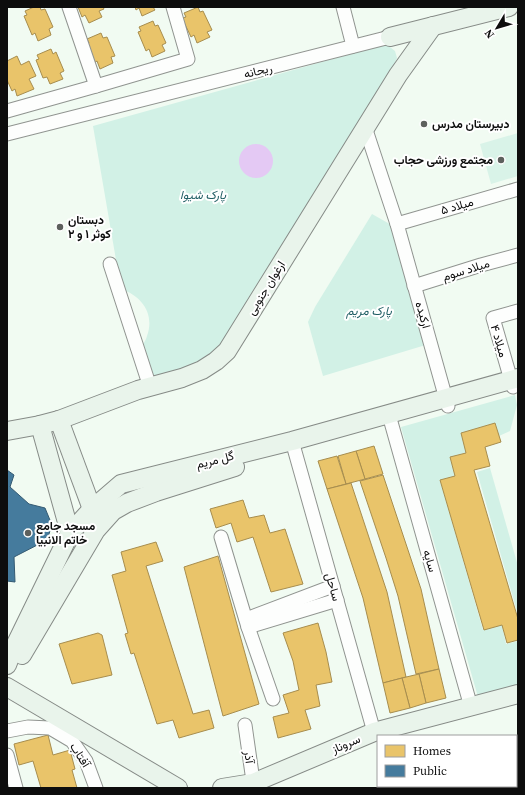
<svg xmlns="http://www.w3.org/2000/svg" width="525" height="795" viewBox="0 0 525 795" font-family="'Source Serif 4',Vazirmatn,serif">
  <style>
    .green { fill: #d2f1e6 }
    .pitch { fill: #d9f3e8 }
    .water { fill: #e4c9f4 }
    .homes { fill: #e9c46a; stroke: #a78d4e }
    .public { fill: #457b9d; stroke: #345a72 }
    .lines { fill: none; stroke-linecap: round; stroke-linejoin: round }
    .street-casing { stroke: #909490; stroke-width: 15 }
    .secondary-casing { stroke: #868b87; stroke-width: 20 }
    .street { stroke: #fdfefd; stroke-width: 13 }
    .secondary { stroke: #e9f4eb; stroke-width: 18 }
    .poi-dot { fill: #5d605d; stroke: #fff; stroke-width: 1.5 }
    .labels { text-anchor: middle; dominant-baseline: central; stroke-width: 4; stroke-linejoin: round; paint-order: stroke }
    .street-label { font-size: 12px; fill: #0d0d0d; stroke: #fff }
    .poi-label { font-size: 12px; font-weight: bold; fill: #0d0d0d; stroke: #fff; text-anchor: start }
    .park-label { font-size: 12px; font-style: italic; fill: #1f5d63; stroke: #fff }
  </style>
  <rect width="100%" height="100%" fill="#f1fbf2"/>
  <g class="green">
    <path d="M386,44l9,7 2,7 -4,9 -167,276 -21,20 -57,18c-2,-8 -7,-24 -7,-31 0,-4 5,-9 6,-14 8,-22 -5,-40 -26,-47l-28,-163z"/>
    <polygon points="372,214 395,227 429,344 323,376 308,322 315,307"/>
    <polygon points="515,395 517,405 510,431 499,436 495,423 461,433 466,453 450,457 455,476 440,480 483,630 502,625 506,644 518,641 518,685 478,697 401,427"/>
    <polygon points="490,468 518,566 518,615 477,472"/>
  </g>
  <polygon class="pitch" points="518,133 518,176 491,184 480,144"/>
  <circle class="water" cx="256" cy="161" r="17"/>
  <g class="homes">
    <polygon points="34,7 40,7 41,10 45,9 53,27 49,29 51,35 38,41 35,33 32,35 24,16 27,15 25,11"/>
    <polygon points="78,7 103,7 104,9 99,11 102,17 89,23 85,15 82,17"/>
    <polygon points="135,7 153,7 155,10 142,16 139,8 136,10"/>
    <polygon points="198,7 200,12 203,11 212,30 207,32 210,37 197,43 194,35 191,37 182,18 186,17 184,13"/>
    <polygon points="153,21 155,26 158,25 166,43 162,45 165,51 152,57 149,49 146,51 138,32 141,31 139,27"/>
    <polygon points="101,33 103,38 107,37 115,56 111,57 113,63 100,69 97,61 94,63 86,44 89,43 87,39"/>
    <polygon points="51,49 53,54 56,52 64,71 60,73 63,79 50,84 47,77 43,78 36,60 39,59 37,55"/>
    <polygon points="17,56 21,65 29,61 36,76 29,79 34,89 17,96 15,89 12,91 7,80 7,61"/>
    <polygon points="495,423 501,442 485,447 490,466 474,470 518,619 518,640 507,643 502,625 484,630 440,480 455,476 450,457 466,453 461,433"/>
    <polygon points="374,446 383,474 365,479 356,451"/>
    <polygon points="356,451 365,479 346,484 338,456"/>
    <polygon points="337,456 346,484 327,489 318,461"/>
    <polygon points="383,475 421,589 439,669 416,674 398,596 386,558 360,481"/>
    <polygon points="351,483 387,592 406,677 383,683 363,598 327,489"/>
    <polygon points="243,500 249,518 264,515 270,533 285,529 303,584 271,592 253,537 237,542 231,523 216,528 210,509"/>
    <polygon points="156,542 163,561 146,566 193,714 209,710 214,728 179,738 173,720 157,724 134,653 131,654 125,634 128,633 112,575 126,571 121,552"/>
    <polygon points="218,556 259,704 223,716 184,567"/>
    <polygon points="318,623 326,652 332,682 316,685 320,706 305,710 311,729 278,738 273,717 289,713 283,695 299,690 293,661 283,633"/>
    <polygon points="98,633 102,635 112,675 72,684 59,644"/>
    <polygon points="439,669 446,698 426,703 419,674"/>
    <polygon points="419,674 426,703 410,708 402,678"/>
    <polygon points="402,678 410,708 390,713 383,683"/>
    <polygon points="48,735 53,755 70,750 75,769 72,770 77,788 41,788 33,761 19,765 14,744"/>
  </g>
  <polygon class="public" points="7,470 14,475 10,487 29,504 45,508 52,525 47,540 14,557 15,582 7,581"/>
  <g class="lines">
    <g class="street-casing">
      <g id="street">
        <polyline points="69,7 96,86"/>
        <polyline points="343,7 353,46"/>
        <polyline points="7,111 96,86 188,59 173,7"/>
        <polyline points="365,127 397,224 448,406"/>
        <polyline points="7,134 390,37"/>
        <polyline points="397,224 518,189"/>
        <polyline points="110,264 150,387"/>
        <polyline points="414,286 481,265 518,255"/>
        <polyline points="513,387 493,318 518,311"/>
        <polyline points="389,415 471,707"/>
        <polyline points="292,441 374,732"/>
        <polyline points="221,537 248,627 273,699"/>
        <polyline points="246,619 333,586"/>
        <polyline points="248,627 337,600"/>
        <polyline points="245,725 254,788"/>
        <polyline points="7,731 28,727 50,728 72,741 86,761 96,788"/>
        <polyline points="7,755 16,788"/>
      </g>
    </g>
    <g class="secondary-casing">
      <g id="secondary">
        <polyline points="390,37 509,7"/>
        <polyline points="59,420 92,509"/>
        <polyline points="40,425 70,533"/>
        <polyline points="7,431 40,425 59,420 138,390 182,378 202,370 216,361 227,351 398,75 433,26"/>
        <polyline points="22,655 96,530 113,511 127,503 156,492 235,467"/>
        <polyline points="7,665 12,652 70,533 92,509 121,484 292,441 518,378"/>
        <polyline points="7,687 178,788"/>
        <polyline points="222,788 253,783 374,732 518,694"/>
      </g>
    </g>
    <use href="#street" class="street"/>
    <use href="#secondary" class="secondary"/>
  </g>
  <g class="poi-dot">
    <circle cx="424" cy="124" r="4"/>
    <circle cx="501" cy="160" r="4"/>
    <circle cx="60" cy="227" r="4"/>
    <circle cx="28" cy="533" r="4"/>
  </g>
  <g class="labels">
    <g class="street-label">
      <text transform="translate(258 71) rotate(-14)">ریحانه</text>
      <text transform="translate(457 206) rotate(-16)">میلاد ۵</text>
      <text transform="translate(466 270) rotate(-17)">میلاد سوم</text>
      <text transform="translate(266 288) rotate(-58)">ارغوان جنوبی</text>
      <text transform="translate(423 315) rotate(74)">ارکیده</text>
      <text transform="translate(499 341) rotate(74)">میلاد ۴</text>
      <text transform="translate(215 460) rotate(-14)">گل مریم</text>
      <text transform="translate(430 561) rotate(74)">سایه</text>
      <text transform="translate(333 587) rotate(74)">ساحل</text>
      <text transform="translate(346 744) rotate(-23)">سروناز</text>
      <text transform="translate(80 755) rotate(58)">آفتاب</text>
      <text transform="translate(249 757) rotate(83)">آذر</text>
    </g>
    <g class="poi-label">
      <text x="432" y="124">دبیرستان مدرس</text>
      <text x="493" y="160" text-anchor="end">مجتمع ورزشی حجاب</text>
      <text x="68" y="220">دبستان<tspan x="68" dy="14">کوثر ۱ و ۲</tspan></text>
      <text x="36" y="526">مسجد جامع<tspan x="36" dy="14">خاتم الانبیا</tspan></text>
    </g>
    <g class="park-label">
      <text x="203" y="195">پارک شیوا</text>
      <text x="369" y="311">پارک مریم</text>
    </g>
  </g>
  <rect width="525" height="795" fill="none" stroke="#0d0d0d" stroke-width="16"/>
  <rect x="377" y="735" width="140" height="52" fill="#ffffff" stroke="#9e9e9e"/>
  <rect x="385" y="745" width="20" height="12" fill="#e9c46a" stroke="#9e9e9e"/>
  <text x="413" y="755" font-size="12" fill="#0d0d0d">Homes</text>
  <rect x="385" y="765" width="20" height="12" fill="#457b9d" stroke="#9e9e9e"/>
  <text x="413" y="775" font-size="12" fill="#0d0d0d">Public</text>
  <g transform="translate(497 28) rotate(232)" stroke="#ffffff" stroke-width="3" paint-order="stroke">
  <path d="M0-3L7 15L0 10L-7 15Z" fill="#0d0d0d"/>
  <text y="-6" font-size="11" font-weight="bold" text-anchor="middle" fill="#0d0d0d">N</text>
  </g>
</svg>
